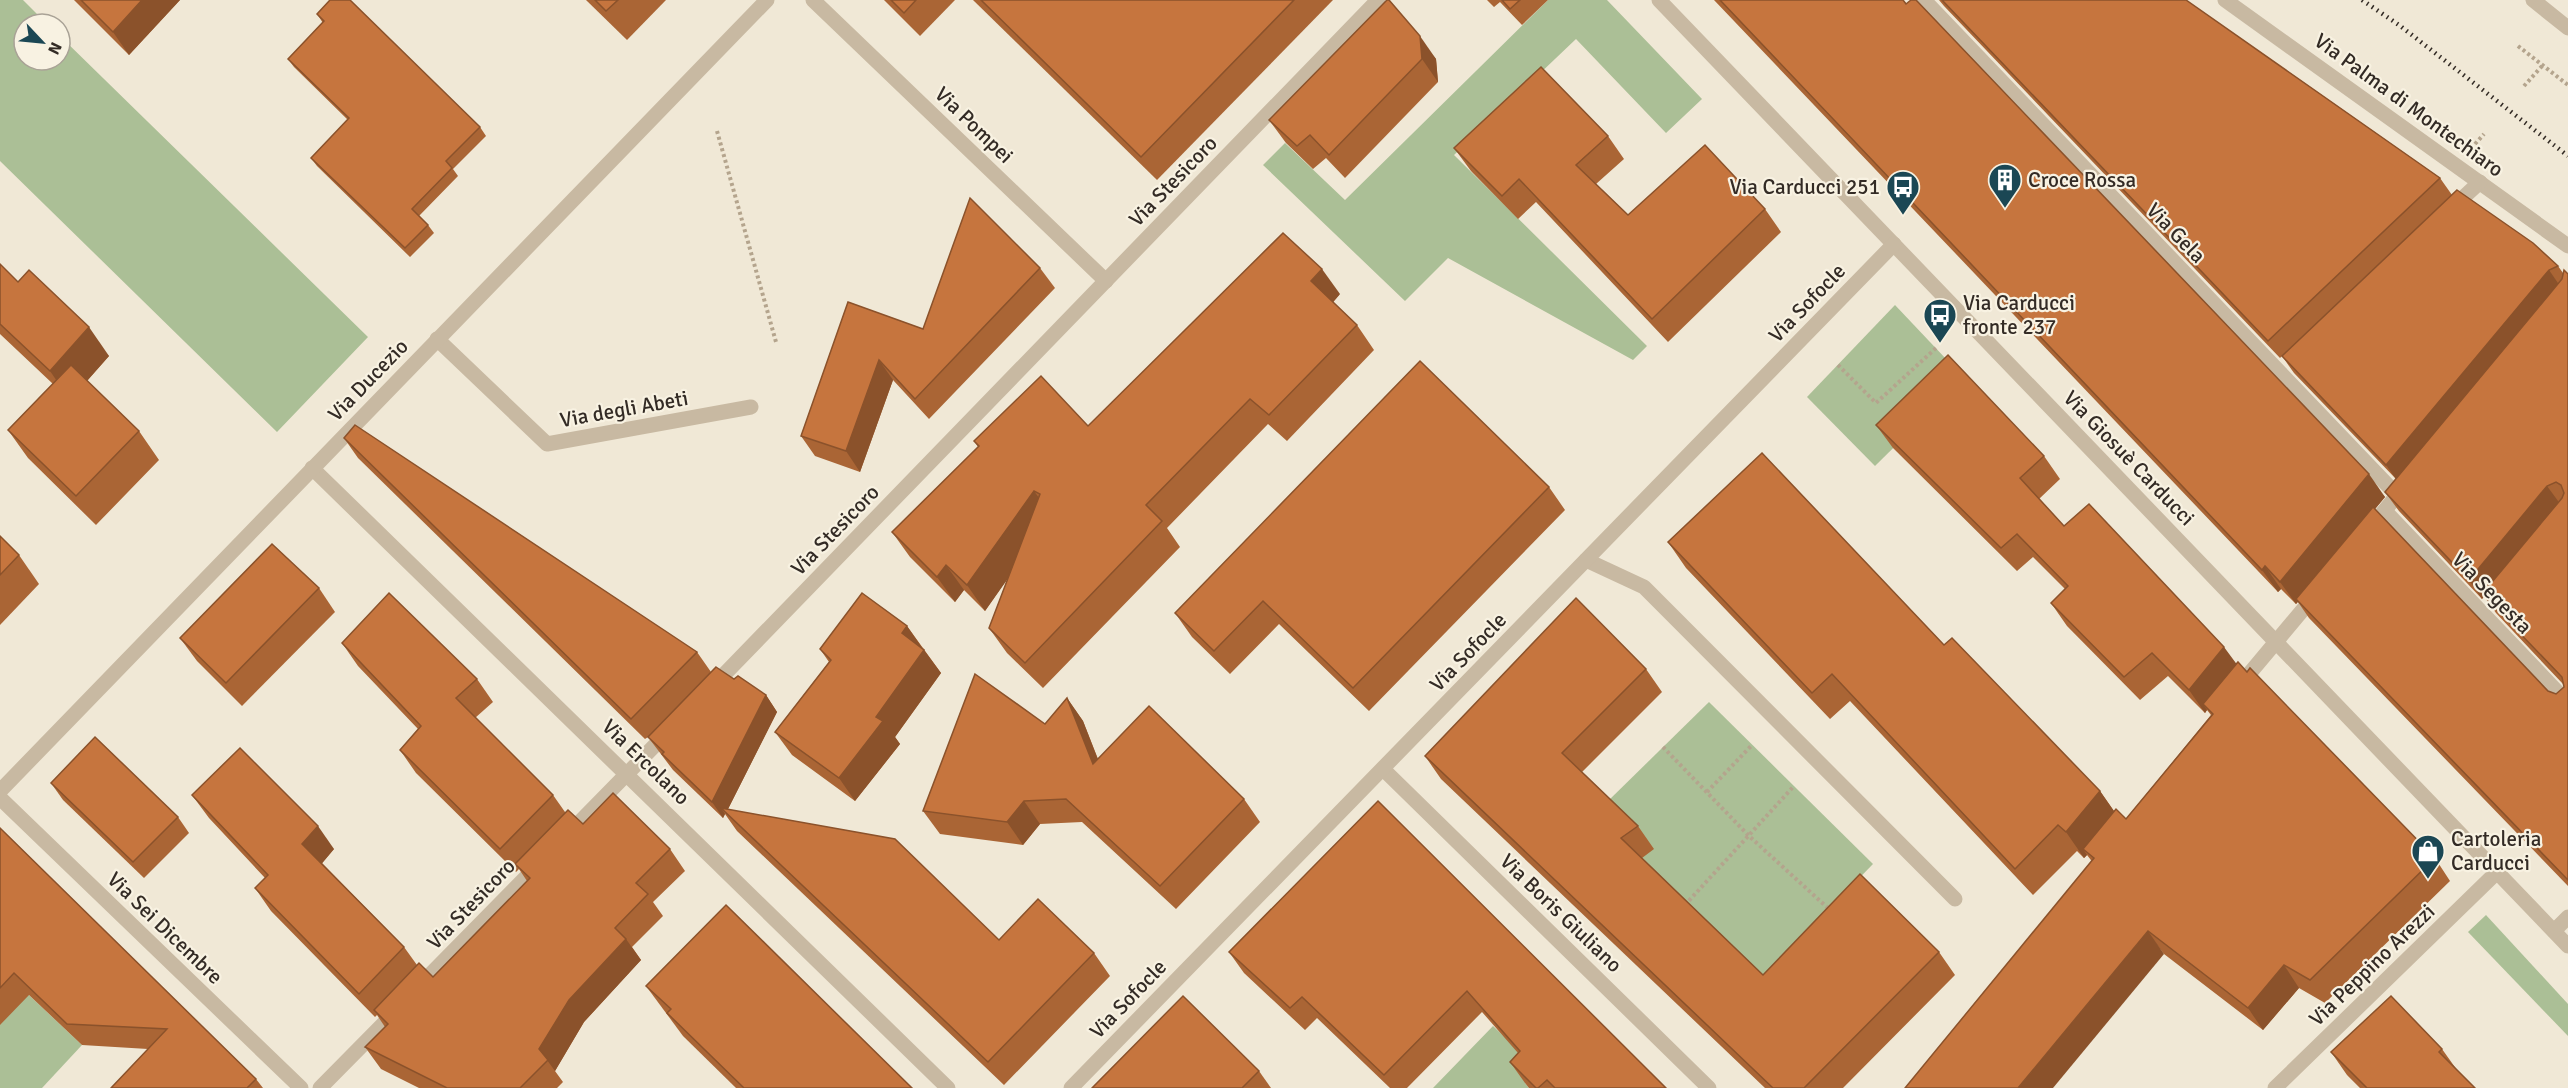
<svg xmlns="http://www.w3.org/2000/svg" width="2568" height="1088" viewBox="0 0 2568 1088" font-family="Signika,sans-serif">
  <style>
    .green { fill: #abbf96 }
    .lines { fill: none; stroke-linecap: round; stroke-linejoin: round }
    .path { stroke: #b4a48d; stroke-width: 4; stroke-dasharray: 3 3; stroke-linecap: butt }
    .service { stroke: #c8b9a2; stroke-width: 15 }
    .minor { stroke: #c8b9a2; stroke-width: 15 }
    .tertiary { stroke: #c8b9a2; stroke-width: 15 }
    .rail { stroke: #332b25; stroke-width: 4.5; stroke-dasharray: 1.5 4.5; stroke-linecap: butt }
    .wall { fill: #aa6535 }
    .shaded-wall { fill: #8b522b }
    .building { fill: #c6753e; stroke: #8b522b; stroke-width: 1.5 }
    .labels { text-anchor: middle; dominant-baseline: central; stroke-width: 4.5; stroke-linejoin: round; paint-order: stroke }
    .street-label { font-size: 21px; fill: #332b25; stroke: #f8f2e2 }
    .poi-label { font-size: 21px; fill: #332b25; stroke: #f8f2e2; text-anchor: start }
  </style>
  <rect width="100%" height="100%" fill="#f0e8d6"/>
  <g class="green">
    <polygon points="0,0 23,0 47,24 24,24 24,60 60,60 60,36 368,337 277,432 0,161"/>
    <polygon points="1548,0 1607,0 1702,99 1666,133 1576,39 1454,155 1647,346 1633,360 1448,258 1405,301 1263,165 1285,143 1345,200"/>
    <polygon points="1895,305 1964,378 1875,466 1807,397"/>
    <polygon points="1709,702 1873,864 1760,980 1638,861 1606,803"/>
    <polygon points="2486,915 2568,1004 2568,1036 2468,932"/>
    <polygon points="14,981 82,1045 42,1088 0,1088 0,996"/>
    <polygon points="1493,1026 1538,1069 1525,1083 1529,1088 1433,1088"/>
  </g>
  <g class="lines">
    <g class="path">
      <polyline points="2518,46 2568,85"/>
      <polyline points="2524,86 2543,65"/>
      <polyline points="717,131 776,342"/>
      <polyline points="2475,144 2484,134"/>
      <polyline points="1838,365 1876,403 1936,348"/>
      <polyline points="1663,747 1749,836 1830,910"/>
      <polyline points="1707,792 1752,745"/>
      <polyline points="1685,905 1794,786"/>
    </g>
    <polyline class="service" points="1586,560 1644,587 1955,899"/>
    <g class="minor">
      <polyline points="813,0 1106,281"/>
      <polyline points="1659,0 2568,946"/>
      <polyline points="1924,0 2397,495"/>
      <polyline points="2225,0 2568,246"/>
      <polyline points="2451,209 2480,182"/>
      <polyline points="437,339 547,444 751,407"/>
      <polyline points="312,468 948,1088"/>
      <polyline points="2385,511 2568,703"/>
      <polyline points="2367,532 2403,488"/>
      <polyline points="2239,686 2316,594"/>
      <polyline points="712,687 1378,0"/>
      <polyline points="1383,769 1709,1088"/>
      <polyline points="0,791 767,0"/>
      <polyline points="0,798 301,1088"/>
      <polyline points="565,837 668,732"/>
      <polyline points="2554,931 2568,917"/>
      <polyline points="416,989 538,865"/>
      <polyline points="320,1088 398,1009"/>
      <polyline points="1071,1088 1894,244"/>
      <polyline points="2275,1088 2497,872"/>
    </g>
    <polyline class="tertiary" points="2533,0 2568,28"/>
    <polyline class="rail" points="2362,0 2399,25 2568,156"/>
  </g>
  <g class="wall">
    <polygon points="74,0 180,0 129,55"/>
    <polygon points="586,0 666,0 627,40"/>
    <polygon points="884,0 955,0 920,36"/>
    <polygon points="973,0 1333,0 1157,180"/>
    <polygon points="1387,0 1436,59 1438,82 1345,178 1326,158 1313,169 1286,143 1269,120"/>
    <polygon points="1487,0 1548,0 1522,25 1500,2 1494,7"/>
    <polygon points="1714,0 1903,0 2385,497 2375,509 2548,691 2556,694 2564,687 2563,684 2496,613 2484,596 2482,599 2399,511 2385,492 2396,479 2294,373 2282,356 2280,358 1944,6 1939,0 2186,0 2440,178 2452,195 2558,266 2563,273 2568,274 2568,886 2309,618 2298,602 2296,604 2281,589 2278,592"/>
    <polygon points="317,14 480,127 486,136 453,169 458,176 419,216 428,225 434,233 410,257 317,166 311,158 348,120 294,67 288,59 323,23"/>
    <polygon points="1608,136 1624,159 1596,184 1628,215 1765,209 1781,232 1668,342 1536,202 1518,219 1471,171 1454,148"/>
    <polygon points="0,264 18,282 109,356 87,381 139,431 159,460 96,525 28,458 8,430 53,384 0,334"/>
    <polygon points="1040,268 1055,288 929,419 893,380 860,472 815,456 801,436 848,302 923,329"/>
    <polygon points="1340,294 1333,302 1357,325 1374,350 1287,441 1268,424 1167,528 1180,547 1043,688 1007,653 989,628 1008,578 985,611 964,590 955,602 910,557 892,532 978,447 974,441 1088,426"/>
    <polygon points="1876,425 2044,456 2060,479 2039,499 2064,526 2236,664 2435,858 2450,881 2325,1003 2299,988 2263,1030 2164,954 2087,855 2084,858 2077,851 2033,895 1850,701 1830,719 1686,568 1668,542 1944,645 2100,791 2114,811 2126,819 2211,715 2207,710 2205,713 2168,676 2140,700 2067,626 2051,603 2065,589 2033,557 2017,571 1893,448"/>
    <polygon points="344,438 697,652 711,672 734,679 766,695 777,712 728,809 999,940 1094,953 1110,976 1004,1085 737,831 725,814 723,818 673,770 648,737 645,739 358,458"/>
    <polygon points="1549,487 1565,510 1369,711 1279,624 1230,674 1192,637 1175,613"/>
    <polygon points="0,536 19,555 39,584 0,625"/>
    <polygon points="319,588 335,612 242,706 197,661 180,638"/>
    <polygon points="907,626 941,673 895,737 900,744 855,801 792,755 775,732 829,662 820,649"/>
    <polygon points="342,643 477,679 493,702 475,718 553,795 565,812 583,824 670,849 685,871 653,902 663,916 632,947 641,960 584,1022 555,1071 563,1082 557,1088 419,1088 381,1069 365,1047 385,1027 377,1015 375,1017 271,911 255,888 265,878 209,818 192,795 334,849 322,863 404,947 417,965 433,977 527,881 519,869 516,872 416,773 400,750 418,729 358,666"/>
    <polygon points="1646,669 1662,692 1582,772 1638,826 1654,849 1642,858 1763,975 1939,952 1955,975 1843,1088 1765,1088 1441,779 1425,756"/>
    <polygon points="1067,698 1083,721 1098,759 1244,799 1260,822 1176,909 1082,822 1040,824 1023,845 940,834 923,811 1045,724"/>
    <polygon points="51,783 178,817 189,833 144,878 63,800"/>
    <polygon points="1378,801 1666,1088 1529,1088 1525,1083 1510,1062 1518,1053 1482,1012 1407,1088 1390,1088 1317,1018 1305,1030 1244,973 1229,952"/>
    <polygon points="0,828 256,1079 263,1088 111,1088 148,1049 82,1045 29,995 0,1025"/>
    <polygon points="646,986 912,1088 736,1088 683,1036"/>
    <polygon points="2442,1049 2457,1070 2475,1088 2360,1088 2347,1075 2331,1052"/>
    <polygon points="1259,1071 1271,1088 1092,1088"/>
  </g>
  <g class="shaded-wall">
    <polygon points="142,0 180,0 129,55 113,32"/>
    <polygon points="1420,36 1436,59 1438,82 1422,59"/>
    <polygon points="1322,269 1340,294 1329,307 1311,281"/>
    <polygon points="2549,270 2560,286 2398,482 2386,465"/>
    <polygon points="89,327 109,356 70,400 50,371"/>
    <polygon points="879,360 893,380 860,472 846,451"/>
    <polygon points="2369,474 2385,497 2296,604 2280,582"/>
    <polygon points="2547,486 2561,505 2482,599 2469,580"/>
    <polygon points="1034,491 1052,516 985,611 967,585"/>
    <polygon points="946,565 964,590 955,602 937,577"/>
    <polygon points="2265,566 2281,589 2278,592 2262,570"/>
    <polygon points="907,626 923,649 902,633"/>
    <polygon points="2224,647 2241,670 2203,704 2207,710 2205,713 2189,690"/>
    <polygon points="924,650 941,673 895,737 900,744 855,801 839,778 876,717"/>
    <polygon points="766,695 777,712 726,813 721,808 725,814 723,818 712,802"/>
    <polygon points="1067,698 1083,721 1109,788 1093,764"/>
    <polygon points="2100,791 2118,817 2083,849 2087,855 2084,858 2066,832"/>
    <polygon points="1024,801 1040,824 1023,845 1007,822"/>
    <polygon points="318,826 334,849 319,867 302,844"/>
    <polygon points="2148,931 2164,954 2053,1088 2018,1088"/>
    <polygon points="626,939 641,960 584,1022 555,1071 539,1049 569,1000"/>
    <polygon points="2284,965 2299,988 2263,1030 2248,1008"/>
  </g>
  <g class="building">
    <polygon points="81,0 142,0 113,32"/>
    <polygon points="330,0 350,0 480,127 446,161 452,168 412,209 428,225 405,248 311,158 349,118 288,59 324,21 317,14"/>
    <polygon points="595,0 618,0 606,11"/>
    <polygon points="891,0 916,0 904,13"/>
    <polygon points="981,0 1294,0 1141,157"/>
    <polygon points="1387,0 1389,0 1420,36 1422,59 1329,155 1310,135 1297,146 1269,120"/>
    <polygon points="1502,0 1520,0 1510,9"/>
    <polygon points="1720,0 1903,0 1906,4 1911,0 1916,0 2369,474 2280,582 2265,566 2262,570"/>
    <polygon points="1942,0 2186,0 2440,178 2268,341"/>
    <polygon points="1541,67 1608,136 1576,165 1628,215 1705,145 1765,209 1652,319 1519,179 1502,196 1454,148"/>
    <polygon points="2457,190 2533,243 2558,266 2549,270 2386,465 2282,356"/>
    <polygon points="970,198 1040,268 915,399 879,360 846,451 801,436 848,302 923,329"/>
    <polygon points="1283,233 1322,269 1311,281 1357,325 1269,415 1250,399 1146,505 1162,521 1025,663 989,628 1040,494 1034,491 967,585 946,565 937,577 892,532 979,446 974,441 1041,376 1088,426"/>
    <polygon points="0,264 18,282 29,270 89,327 50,371 0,324"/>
    <polygon points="2564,270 2568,274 2568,880 2296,599 2373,507 2548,691 2556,694 2564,687 2562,677 2482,594 2562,498 2564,493 2561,485 2556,482 2547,486 2469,580 2385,492 2562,279"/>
    <polygon points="1948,355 2044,456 2020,478 2064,526 2089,504 2224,647 2189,690 2152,653 2124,677 2051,603 2068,586 2017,534 2001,548 1876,425"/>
    <polygon points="1420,361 1549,487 1353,688 1263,601 1214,651 1175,613"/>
    <polygon points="71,365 139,431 76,496 8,430"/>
    <polygon points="355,425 697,652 631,719 344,438"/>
    <polygon points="1762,453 1944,645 1952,638 2100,791 2066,832 2058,825 2015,869 1832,674 1812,693 1668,542"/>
    <polygon points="0,536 19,555 0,575"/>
    <polygon points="272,544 319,588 226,683 180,638"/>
    <polygon points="389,593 477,679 456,698 553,795 500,849 400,750 421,726 342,643"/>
    <polygon points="862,593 907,626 902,633 924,650 876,717 883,721 839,778 775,732 831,660 820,649"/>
    <polygon points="1576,598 1646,669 1562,753 1638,826 1621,838 1763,975 1860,874 1939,952 1804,1088 1773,1088 1425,756"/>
    <polygon points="2238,662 2247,672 2250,668 2435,858 2310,980 2284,965 2248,1008 2148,931 2018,1088 1905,1088 2094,858 2083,849 2116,809 2126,819 2213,714 2203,704"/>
    <polygon points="716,667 734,679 738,676 766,695 712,802 662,754 664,752 648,737"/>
    <polygon points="975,674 1045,724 1067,698 1093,764 1149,706 1244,799 1160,886 1066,799 1024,801 1007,822 923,811"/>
    <polygon points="95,737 178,817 133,862 51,783"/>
    <polygon points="240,748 318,826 302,844 404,947 359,994 255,888 268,875 192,795"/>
    <polygon points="613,793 670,849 636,883 648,894 615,928 626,939 569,1000 539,1049 548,1060 520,1088 447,1088 365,1047 388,1024 374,1010 419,963 433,977 530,878 515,864 568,810 583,824"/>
    <polygon points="1378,801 1666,1088 1555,1088 1547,1080 1538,1088 1536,1088 1510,1062 1520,1051 1467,991 1384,1075 1302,997 1290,1008 1229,952"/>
    <polygon points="721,808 895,839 999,940 1038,899 1094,953 988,1062"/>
    <polygon points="0,828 256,1079 247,1088 111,1088 167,1029 67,1024 14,973 0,988"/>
    <polygon points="726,905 912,1088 744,1088 667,1013 671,1009 646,986"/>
    <polygon points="1183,996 1259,1071 1242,1088 1092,1088"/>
    <polygon points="2391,996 2442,1049 2439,1052 2475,1088 2367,1088 2331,1052"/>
  </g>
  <defs>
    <g id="building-pin" transform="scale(1.725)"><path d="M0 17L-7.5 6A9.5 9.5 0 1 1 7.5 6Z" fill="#1b4754" stroke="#f8f2e2"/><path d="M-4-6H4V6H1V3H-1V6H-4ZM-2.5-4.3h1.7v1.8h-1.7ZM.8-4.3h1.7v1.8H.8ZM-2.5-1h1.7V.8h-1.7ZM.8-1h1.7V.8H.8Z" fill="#fff"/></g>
    <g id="bus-pin" transform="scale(1.725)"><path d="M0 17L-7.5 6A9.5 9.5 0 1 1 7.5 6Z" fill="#1b4754" stroke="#f8f2e2"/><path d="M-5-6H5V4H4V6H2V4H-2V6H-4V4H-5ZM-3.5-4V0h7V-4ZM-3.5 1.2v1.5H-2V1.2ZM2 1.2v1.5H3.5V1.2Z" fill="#fff"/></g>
    <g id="shop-pin" transform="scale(1.725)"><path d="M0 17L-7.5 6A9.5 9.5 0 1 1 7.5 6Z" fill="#1b4754" stroke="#f8f2e2"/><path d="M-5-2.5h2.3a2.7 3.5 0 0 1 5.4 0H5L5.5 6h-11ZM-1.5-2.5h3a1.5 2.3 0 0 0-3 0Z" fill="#fff"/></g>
  </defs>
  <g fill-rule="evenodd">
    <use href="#building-pin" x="2005" y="180"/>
    <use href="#bus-pin" x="1903" y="187"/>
    <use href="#bus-pin" x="1940" y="315"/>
    <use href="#shop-pin" x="2428" y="851"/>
  </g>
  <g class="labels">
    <g class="street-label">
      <text transform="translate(2409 105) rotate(36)">Via Palma di Montechiaro</text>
      <text transform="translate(974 125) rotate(44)">Via Pompei</text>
      <text transform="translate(1173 181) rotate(-46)">Via Stesicoro</text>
      <text transform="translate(2176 233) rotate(46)">Via Gela</text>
      <text transform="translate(1807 303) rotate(-46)">Via Sofocle</text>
      <text transform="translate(368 380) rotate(-46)">Via Ducezio</text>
      <text transform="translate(624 409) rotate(-10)">Via degli Abeti</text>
      <text transform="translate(2129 458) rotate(46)">Via Giosuè Carducci</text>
      <text transform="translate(835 530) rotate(-46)">Via Stesicoro</text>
      <text transform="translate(2492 593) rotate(46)">Via Segesta</text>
      <text transform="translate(1468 652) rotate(-46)">Via Sofocle</text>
      <text transform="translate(646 762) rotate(44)">Via Ercolano</text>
      <text transform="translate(471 904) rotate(-46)">Via Stesicoro</text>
      <text transform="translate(1561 913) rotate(44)">Via Boris Giuliano</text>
      <text transform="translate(165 928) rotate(44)">Via Sei Dicembre</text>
      <text transform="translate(2372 965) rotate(-44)">Via Peppino Arezzi</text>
      <text transform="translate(1128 999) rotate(-46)">Via Sofocle</text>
    </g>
    <g class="poi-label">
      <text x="2028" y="180">Croce Rossa</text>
      <text x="1880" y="187" text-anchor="end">Via Carducci 251</text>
      <text x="1963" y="303">Via Carducci<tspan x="1963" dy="24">fronte 237</tspan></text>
      <text x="2451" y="839">Cartoleria<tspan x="2451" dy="24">Carducci</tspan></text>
    </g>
  </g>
  <g transform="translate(42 42) rotate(116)"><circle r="28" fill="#f8f2e2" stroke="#a9a296" stroke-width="1.5"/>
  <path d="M0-4.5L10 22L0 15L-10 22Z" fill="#1b4754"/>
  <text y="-9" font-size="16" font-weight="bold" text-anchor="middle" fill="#332b25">N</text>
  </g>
</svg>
